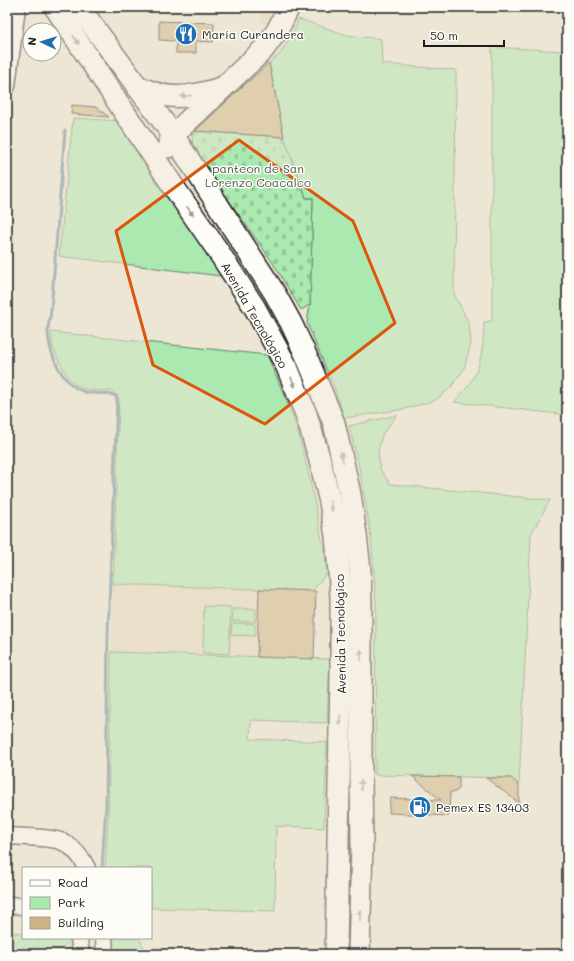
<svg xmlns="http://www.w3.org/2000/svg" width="574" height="961" viewBox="0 0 574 961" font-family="Mali,sans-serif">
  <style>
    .built { fill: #e4d7bc }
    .green { fill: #aae9b0; stroke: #638266 }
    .cemetery { fill: url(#cemetery-stones); stroke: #638266 }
    .garden { fill: url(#garden-furrows); stroke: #638266 }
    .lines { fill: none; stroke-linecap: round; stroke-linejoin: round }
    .stream { stroke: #5b8095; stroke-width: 3 }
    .building { fill: #ccb483; stroke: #1c1c1c }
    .minor-casing { stroke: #1c1c1c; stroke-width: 19 }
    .major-casing { stroke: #1c1c1c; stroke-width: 24 }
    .minor { stroke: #fdfcf7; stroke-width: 16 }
    .major { stroke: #fdfcf7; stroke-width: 21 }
    .oneway { fill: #989794 }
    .marked { fill: none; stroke: #de560d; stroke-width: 3; stroke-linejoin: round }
    .labels { text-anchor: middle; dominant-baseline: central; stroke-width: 3; stroke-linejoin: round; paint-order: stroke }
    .poi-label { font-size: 12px; fill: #1c1c1c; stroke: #fdfcf7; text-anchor: start }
    .park-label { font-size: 12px; fill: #475a48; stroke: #fdfcf7 }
    .street-label { font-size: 12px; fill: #1c1c1c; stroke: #fdfcf7 }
  </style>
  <defs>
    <pattern id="cemetery-stones" width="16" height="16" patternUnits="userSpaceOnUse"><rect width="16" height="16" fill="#aae9b0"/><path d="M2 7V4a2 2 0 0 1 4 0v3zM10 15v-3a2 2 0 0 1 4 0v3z" fill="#92c797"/></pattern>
    <pattern id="garden-furrows" width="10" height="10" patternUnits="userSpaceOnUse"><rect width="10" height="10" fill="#aae9b0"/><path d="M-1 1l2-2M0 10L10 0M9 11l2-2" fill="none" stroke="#92c797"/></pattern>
  </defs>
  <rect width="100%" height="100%" fill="#eee6d4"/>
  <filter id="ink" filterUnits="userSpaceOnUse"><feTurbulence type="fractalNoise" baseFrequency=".025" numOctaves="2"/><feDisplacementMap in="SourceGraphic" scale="8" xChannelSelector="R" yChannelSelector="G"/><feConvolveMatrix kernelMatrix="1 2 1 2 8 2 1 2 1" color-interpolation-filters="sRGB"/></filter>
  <g filter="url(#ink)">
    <g class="built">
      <polygon points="260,7 280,7 269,24 262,24"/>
      <polygon points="113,584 316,591 314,659 111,652"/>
    </g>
    <g class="green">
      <polygon points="299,19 347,35 381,39 382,64 456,70 454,294 469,323 471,343 464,369 451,387 436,400 405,409 344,418 334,387 307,323 310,305 313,198 306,198 284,137 269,63 281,53 294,30"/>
      <path d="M567,19v396l-113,-13c7,-7 13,-14 18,-22 10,-17 12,-40 12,-58l8,-1v-274l73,4z"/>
      <polygon points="73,118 119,121 221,276 59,256"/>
      <path d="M51,332l216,23c11,26 23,51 31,77 13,46 21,93 30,140l-16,19 -199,-7 6,-186 -7,-7 -25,-1 -11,-5 -9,-9 -9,-17 -6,-14z"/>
      <polygon points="397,415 382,435 378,452 380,469 390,484 550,500 531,534 519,785 511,778 375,775 376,601 371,537 361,476 349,426"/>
      <polygon points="204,606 231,607 229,654 203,653"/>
      <polygon points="233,609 256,609 255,622 232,621"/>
      <polygon points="232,623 255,624 255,636 231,635"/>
      <polygon points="111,652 330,659 327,723 251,720 250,739 327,742 324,828 276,826 275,911 151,908 151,868 105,868 108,818"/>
      <polygon points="109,938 139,938 147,954 110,954"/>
    </g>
    <polygon class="cemetery" points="193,131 284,137 306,198 313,198 310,305 301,310 273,263 192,148"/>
    <polygon class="garden" points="7,932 23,933 23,938 70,938 72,954 7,954"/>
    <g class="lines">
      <path class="stream" d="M65,130l-14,181c-1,7 -3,14 -3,21 1,22 14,53 37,60 10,3 21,-1 31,4l1,5 -9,231 -2,173 -4,63"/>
    </g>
    <g class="building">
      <polygon points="159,21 214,23 213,42 196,41 196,53 176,53 176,41 159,40"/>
      <polygon points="269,63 284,137 195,131 242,87"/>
      <polygon points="72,105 96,107 109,117 71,114"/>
      <polygon points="259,589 316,591 314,659 257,657"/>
      <polygon points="412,776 459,777 459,789 455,792 450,792 449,816 389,813 390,798 441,800"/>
      <polygon points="486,778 511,778 519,785 519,803"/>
    </g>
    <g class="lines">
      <g class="minor-casing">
        <g id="minor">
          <polyline points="7,86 17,7"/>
          <path d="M7,836c13,1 48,1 58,7 10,6 17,15 22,25"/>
          <polyline points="7,905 23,906"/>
          <polyline points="79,938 81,954"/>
          <polyline points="104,938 105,954"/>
        </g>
      </g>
      <g class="major-casing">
        <g id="major">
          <polyline points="55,7 173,186 216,248 255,308 287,367 306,414 319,457 330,502 336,536 341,597 341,672 336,954"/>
          <polyline points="79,7 173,135 274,292 291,323 305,353 334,423 350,494 356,535 360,570 361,604 361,777 362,845 359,954"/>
          <path d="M137,87c8,2 16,6 25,8 20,4 40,-1 59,-7"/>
          <polyline points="168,147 170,141 173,135 263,50 277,31 289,7"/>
        </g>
      </g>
      <use href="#minor" class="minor"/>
      <use href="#major" class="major"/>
    </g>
    <defs><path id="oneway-solid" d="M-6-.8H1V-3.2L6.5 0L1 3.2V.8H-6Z"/></defs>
    <g class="oneway">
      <use href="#oneway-solid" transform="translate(76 40) rotate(57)"/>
      <use href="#oneway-solid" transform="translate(186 96) rotate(175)"/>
      <use href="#oneway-solid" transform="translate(190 211) rotate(55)"/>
      <use href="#oneway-solid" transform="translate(293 382) rotate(68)"/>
      <use href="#oneway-solid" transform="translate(342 457) rotate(-103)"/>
      <use href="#oneway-solid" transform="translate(331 506) rotate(79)"/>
      <use href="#oneway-solid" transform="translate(361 655) rotate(-90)"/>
      <use href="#oneway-solid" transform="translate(340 720) rotate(91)"/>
      <use href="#oneway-solid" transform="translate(361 785) rotate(-91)"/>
      <use href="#oneway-solid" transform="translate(360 915) rotate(-89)"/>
    </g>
  </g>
  <path d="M0 0H574V961H0ZM239,140l114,81 42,102 -130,101 -112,-59 -37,-134z" fill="#eee6d4" fill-opacity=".55" fill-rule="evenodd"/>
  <path class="marked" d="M239,140l114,81 42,102 -130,101 -112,-59 -37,-134z"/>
  <defs>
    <g id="restaurant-disc" transform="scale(1.15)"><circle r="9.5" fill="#1f6fb2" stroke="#fdfcf7"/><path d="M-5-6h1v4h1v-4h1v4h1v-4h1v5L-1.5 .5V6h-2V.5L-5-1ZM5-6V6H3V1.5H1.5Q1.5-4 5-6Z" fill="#fff"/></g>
    <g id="fuel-disc" transform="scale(1.15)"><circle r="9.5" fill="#1f6fb2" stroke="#fdfcf7"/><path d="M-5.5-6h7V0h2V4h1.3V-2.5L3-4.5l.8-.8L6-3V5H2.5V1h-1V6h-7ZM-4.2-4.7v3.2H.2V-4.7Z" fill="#fff"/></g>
  </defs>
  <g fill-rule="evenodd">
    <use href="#restaurant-disc" x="186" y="34"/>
    <use href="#fuel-disc" x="420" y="807"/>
  </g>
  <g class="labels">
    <g class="poi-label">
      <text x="202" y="34">María Curandera</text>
      <text x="436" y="807">Pemex ES 13403</text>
    </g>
    <g class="park-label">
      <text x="258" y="168">panteon de San<tspan x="258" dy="14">Lorenzo Coacalco</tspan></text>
    </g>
    <g class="street-label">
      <text transform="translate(255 315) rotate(60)">Avenida Tecnológico</text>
      <text transform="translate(340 634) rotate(-91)">Avenida Tecnológico</text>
    </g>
  </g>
  <rect width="574" height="961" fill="none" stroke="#fdfcf7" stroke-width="24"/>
  <rect x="12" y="12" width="550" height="937" fill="none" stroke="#1c1c1c" stroke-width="1.5" filter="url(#ink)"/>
  <rect x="22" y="867" width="130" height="72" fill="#fdfcf7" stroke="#a3a29f"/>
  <rect x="30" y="880" width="20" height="6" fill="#fdfcf7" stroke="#a3a29f"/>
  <text x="58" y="887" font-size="12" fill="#1c1c1c">Road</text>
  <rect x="30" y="897" width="20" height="12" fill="#aae9b0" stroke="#a3a29f"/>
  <text x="58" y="907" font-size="12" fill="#1c1c1c">Park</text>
  <rect x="30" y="917" width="20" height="12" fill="#ccb483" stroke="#a3a29f"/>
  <text x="58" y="927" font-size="12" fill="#1c1c1c">Building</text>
  <g transform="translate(42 42) rotate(274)"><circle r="19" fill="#fdfcf7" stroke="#a3a29f"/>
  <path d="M0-3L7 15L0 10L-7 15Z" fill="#1f6fb2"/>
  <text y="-6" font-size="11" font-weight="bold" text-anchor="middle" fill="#1c1c1c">N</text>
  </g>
  <path d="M424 40v6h80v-6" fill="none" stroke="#1c1c1c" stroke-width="2"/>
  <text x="430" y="40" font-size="12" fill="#1c1c1c" stroke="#fdfcf7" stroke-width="3" paint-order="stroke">50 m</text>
</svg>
